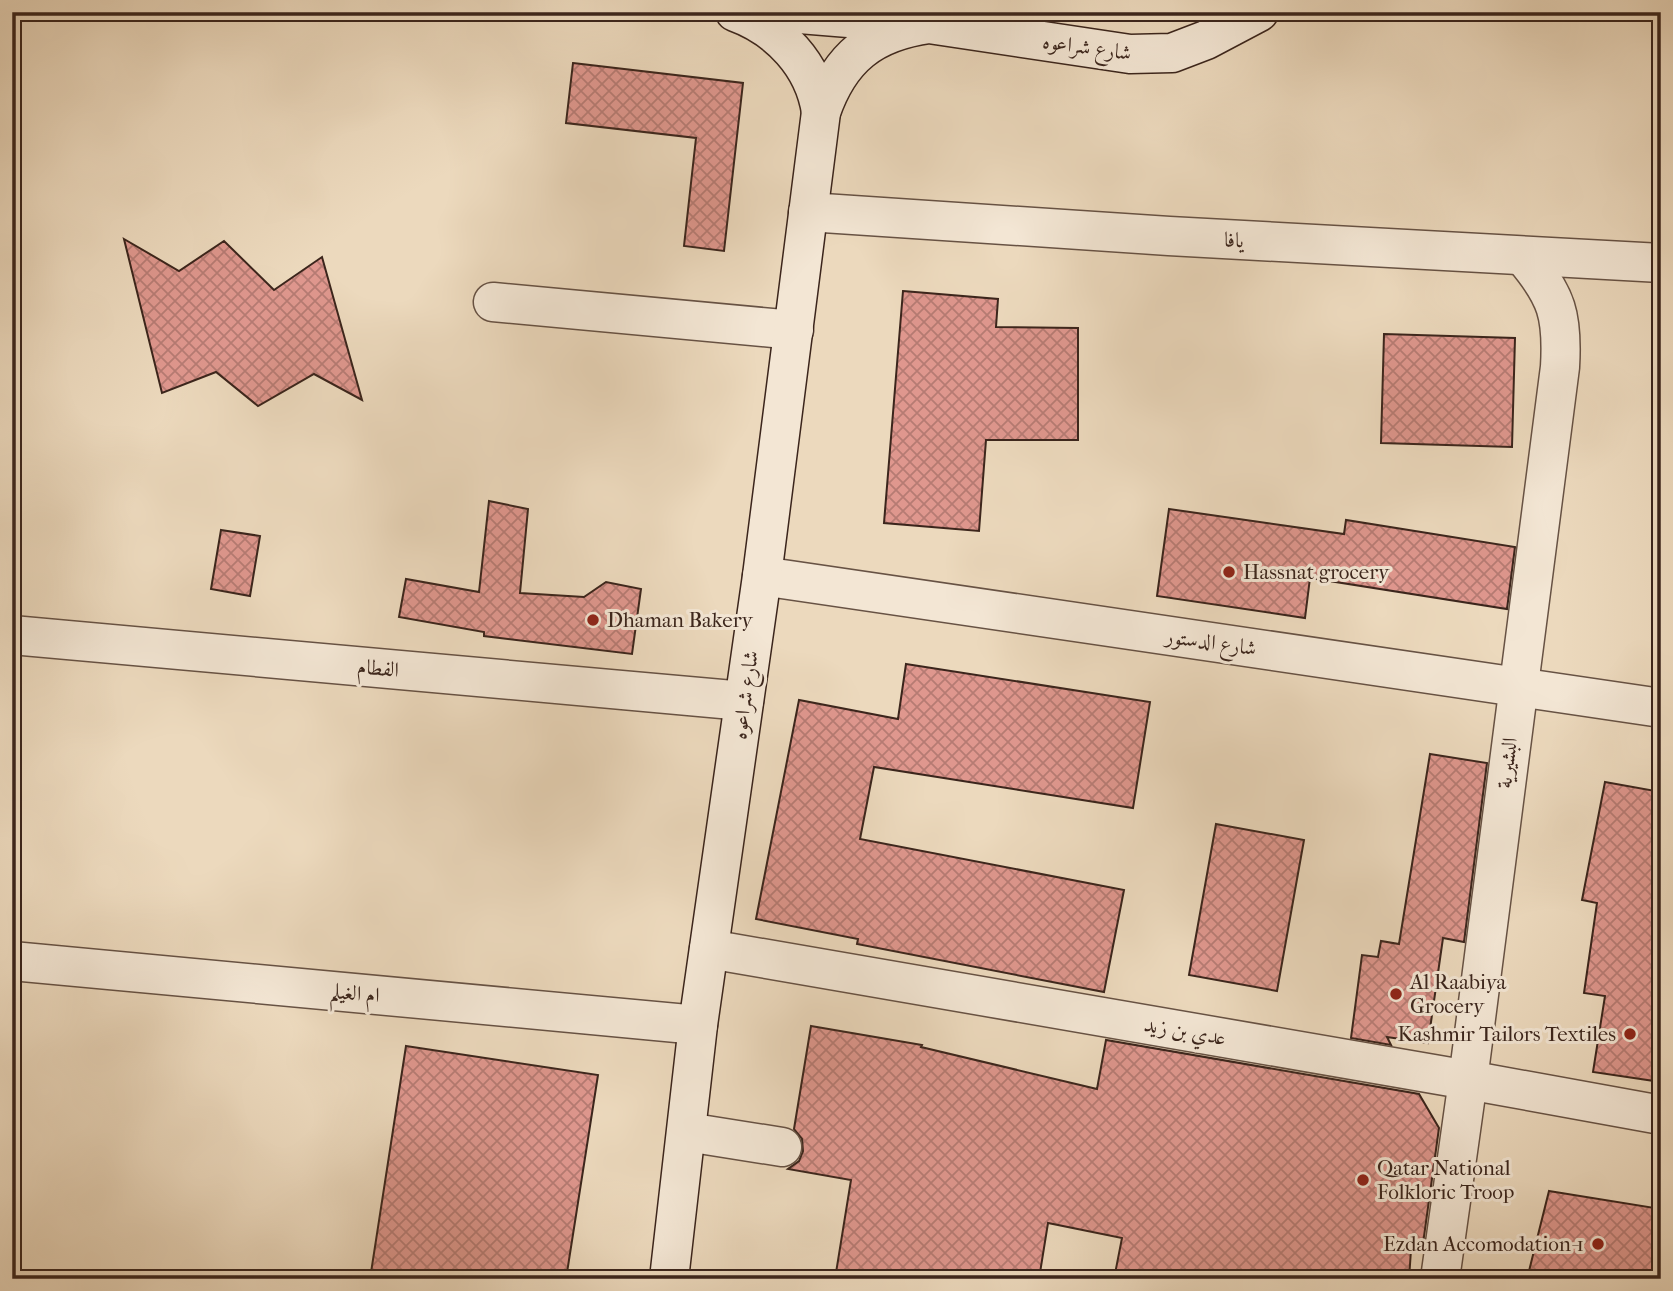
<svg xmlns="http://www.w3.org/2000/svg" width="1673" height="1291" viewBox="0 0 1673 1291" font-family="'IM FELL French Canon',Amiri,serif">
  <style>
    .building { fill: url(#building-cross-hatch); stroke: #3b251c; stroke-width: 2 }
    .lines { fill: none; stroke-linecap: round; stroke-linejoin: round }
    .street-casing { stroke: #675244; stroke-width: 41 }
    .secondary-casing { stroke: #3b251c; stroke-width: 41 }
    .street { stroke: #f3e6d4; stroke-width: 38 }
    .secondary { stroke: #f3e6d4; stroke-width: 38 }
    .poi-dot { fill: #8f2418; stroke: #f3e6d4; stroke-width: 2.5 }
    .labels { text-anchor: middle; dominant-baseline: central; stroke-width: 6; stroke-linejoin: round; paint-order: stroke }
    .street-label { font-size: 21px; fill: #3b251c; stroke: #f3e6d4 }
    .poi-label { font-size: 21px; fill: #3b251c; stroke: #f3e6d4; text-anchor: start }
  </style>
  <defs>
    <pattern id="building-cross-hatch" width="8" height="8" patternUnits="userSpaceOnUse" patternTransform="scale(1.75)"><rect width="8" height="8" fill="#df978e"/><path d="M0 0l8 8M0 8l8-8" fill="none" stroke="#b67b73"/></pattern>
  </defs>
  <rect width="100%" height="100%" fill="#ecd9bd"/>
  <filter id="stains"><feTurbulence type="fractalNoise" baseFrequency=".00286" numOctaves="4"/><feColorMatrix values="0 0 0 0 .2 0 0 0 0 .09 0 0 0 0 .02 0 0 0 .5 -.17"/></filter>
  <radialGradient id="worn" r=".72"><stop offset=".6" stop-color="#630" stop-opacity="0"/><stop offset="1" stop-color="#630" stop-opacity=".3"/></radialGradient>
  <g class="building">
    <polygon points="573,63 743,83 724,251 684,246 696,138 566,123"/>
    <polygon points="124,239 179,271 224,241 274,290 322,257 362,400 314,374 258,406 216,372 162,393"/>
    <polygon points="903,291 998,299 996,327 1078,328 1078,440 986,440 979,531 884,523"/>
    <polygon points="1384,334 1515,338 1512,447 1381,443"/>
    <polygon points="489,501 528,509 520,593 584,597 606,582 641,589 632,654 484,636 484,632 399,617 406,579 479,592"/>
    <polygon points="1169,509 1344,534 1346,520 1515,547 1507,609 1310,578 1305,618 1157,596"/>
    <polygon points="221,530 260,536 250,596 211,589"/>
    <polygon points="906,664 1150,702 1133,808 874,767 860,839 1124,890 1104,992 857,944 858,939 756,919 799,700 898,719"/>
    <polygon points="1430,754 1487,763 1464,942 1443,938 1428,1043 1387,1037 1391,1045 1351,1038 1362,955 1378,957 1381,941 1399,944"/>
    <polygon points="1605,782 1661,792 1661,1082 1593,1072 1605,996 1584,993 1597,903 1582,900"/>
    <polygon points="1216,824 1304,840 1277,991 1189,975"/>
    <polygon points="811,1026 922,1045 921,1047 1097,1089 1106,1040 1419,1094 1439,1128 1422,1251 1411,1250 1409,1279 1114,1279 1122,1238 1048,1223 1039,1279 835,1279 851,1180 788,1169 799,1161 803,1151 802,1139 794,1129"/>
    <polygon points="406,1046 598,1075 566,1279 370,1279"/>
    <polygon points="1549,1191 1661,1209 1661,1279 1527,1279"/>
  </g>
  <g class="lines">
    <g class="street-casing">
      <g id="street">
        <polyline points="808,212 1169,236 1661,263"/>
        <polyline points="493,302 794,330"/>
        <polyline points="762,576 1661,708"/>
        <polyline points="12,635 744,701"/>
        <polyline points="709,949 1468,1080 1661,1115"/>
        <polyline points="12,961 698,1025"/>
        <polyline points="687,1132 782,1147"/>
        <path d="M1440,1279l28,-199 92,-713c3,-51 -3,-71 -36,-110"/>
      </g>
    </g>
    <g class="secondary-casing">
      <g id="secondary">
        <path d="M735,12c44,16 79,53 86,100"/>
        <polyline points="775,12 910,23"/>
        <path d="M669,1279l29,-254 64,-449 59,-464c19,-55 51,-80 108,-88l201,30 42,-1 34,-13 53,-28"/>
      </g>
    </g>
    <use href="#street" class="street"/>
    <use href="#secondary" class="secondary"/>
  </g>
  <g class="poi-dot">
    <circle cx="1229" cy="572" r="7"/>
    <circle cx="593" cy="620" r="7"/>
    <circle cx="1396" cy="994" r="7"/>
    <circle cx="1630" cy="1034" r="7"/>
    <circle cx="1363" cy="1180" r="7"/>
    <circle cx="1598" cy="1244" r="7"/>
  </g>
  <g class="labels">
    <g class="street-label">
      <text transform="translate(1087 47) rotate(8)">شارع شراعوه</text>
      <text transform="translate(1234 240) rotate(3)">يافا</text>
      <text transform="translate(1211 642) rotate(8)">شارع الدستور</text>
      <text transform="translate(378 668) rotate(5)">الفطام</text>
      <text transform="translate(745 695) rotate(-82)">شارع شراعوه</text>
      <text transform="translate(1507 763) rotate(-83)">البشيرية</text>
      <text transform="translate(355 993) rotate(5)">ام الغيلم</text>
      <text transform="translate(1185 1031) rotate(10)">عدي بن زيد</text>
    </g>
    <g class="poi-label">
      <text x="1243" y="572">Hassnat grocery</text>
      <text x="607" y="620">Dhaman Bakery</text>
      <text x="1410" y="982">Al Raabiya<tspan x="1410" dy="24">Grocery</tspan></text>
      <text x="1616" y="1034" text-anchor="end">Kashmir Tailors Textiles</text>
      <text x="1377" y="1168">Qatar National<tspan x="1377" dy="24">Folkloric Troop</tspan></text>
      <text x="1584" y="1244" text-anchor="end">Ezdan Accomodation-1</text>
    </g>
  </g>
  <rect width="1673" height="1291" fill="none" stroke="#ecd9bd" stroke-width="42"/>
  <rect x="14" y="14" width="1645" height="1263" fill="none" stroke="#3b251c" stroke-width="3.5"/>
  <rect x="21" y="21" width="1631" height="1249" fill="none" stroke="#3b251c" stroke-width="2"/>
  <rect width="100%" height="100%" filter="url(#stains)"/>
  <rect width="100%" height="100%" fill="url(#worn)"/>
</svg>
